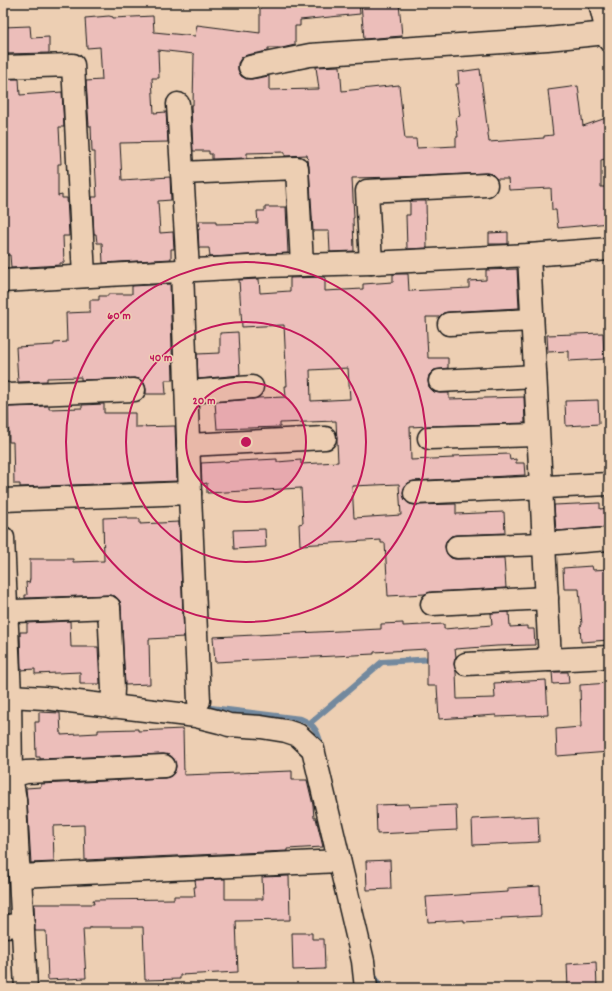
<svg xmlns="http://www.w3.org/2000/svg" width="612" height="991" viewBox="0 0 612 991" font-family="Dekko,sans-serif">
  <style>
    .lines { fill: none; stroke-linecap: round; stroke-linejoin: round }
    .stream { stroke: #73899e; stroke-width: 6 }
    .building { fill: #ecbeba; stroke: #1c1c1c; fill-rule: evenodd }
    .minor-casing { stroke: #1c1c1c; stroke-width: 25 }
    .major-casing { stroke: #1c1c1c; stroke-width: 25 }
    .minor { stroke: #edcfb3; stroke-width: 22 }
    .major { stroke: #edcfb3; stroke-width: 22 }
    .ring { fill: none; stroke: #c2185b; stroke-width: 2 }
    .centre { fill: #c2185b; stroke: #edcfb3; stroke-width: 2 }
    .ring-label { font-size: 12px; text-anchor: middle; font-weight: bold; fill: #c2185b; stroke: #edcfb3; stroke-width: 3; stroke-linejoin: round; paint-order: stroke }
  </style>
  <rect width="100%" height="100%" fill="#edcfb3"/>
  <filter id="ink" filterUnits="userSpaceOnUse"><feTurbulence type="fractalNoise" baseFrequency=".025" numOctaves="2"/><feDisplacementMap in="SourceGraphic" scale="8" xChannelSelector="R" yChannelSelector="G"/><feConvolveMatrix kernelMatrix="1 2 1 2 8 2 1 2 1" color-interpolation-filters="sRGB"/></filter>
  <g filter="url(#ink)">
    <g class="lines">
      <g class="stream">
        <path d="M203,707l98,12c15,6 17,14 21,29"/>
        <polyline points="310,723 382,662 434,659"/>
        <polyline points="374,975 380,988"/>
      </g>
    </g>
    <g class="building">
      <polygon points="260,3 359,3 360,14 300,20 300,26 295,26 295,45 282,48 268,48 268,51 247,55 242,57 238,63 238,70 241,76 246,79 252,79 269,76 269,90 319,89 316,67 340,66 342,91 399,85 405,139 416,139 417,148 456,146 456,137 458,137 456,117 460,116 456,84 459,84 458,72 480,69 489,142 544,138 544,136 553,135 548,90 578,86 583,126 609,117 609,158 601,160 601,187 609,187 609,223 558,228 556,210 552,210 551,188 509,190 508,179 497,179 492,174 486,173 398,177 352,178 354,218 353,218 354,251 330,252 329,231 313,231 309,167 307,155 285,156 285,152 247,153 247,158 212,159 212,154 209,154 209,151 193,151 191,105 193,105 194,54 158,50 159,78 152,78 154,113 166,112 168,142 120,143 122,180 170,177 171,200 158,201 160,233 173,232 174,249 171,249 171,259 103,263 102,243 97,243 96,234 94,234 92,197 97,197 95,160 95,152 92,152 91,126 89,126 86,81 102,80 100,47 87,48 85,18 109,16 113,17 113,18 153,16 154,32 195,36 197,25 260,33"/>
      <polygon points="361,3 399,3 402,36 364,39"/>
      <polygon points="30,26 31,38 49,37 49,53 3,54 3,27"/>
      <polygon points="3,79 19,79 20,95 62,92 64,127 59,127 61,164 58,164 58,196 62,195 62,198 67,198 69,236 63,236 64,263 60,263 60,265 11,268 10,255 4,255 3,224 5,224 4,202 7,202 7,189 5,125 3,125"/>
      <polygon points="410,201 426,201 427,248 407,249 406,215 410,215"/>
      <polygon points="265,207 286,207 288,253 210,257 209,248 199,248 198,230 200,229 199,221 216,221 216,224 258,223 257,211 265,211"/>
      <polygon points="508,232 508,244 489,244 489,233"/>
      <path d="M517,269l2,39 -71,4 -5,1 -4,4h-13l2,41h20v10l-14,2 -5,5 -1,6 1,6 5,5 6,1h9v6l75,-2 1,26 -96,3 -19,1 1,33 42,-2v-2l56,-2 1,6 6,-1v4h8l1,12 -111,6 -6,2 -4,5 -1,5 2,7 5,4 5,1 41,-1v10l48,-2 1,21 -49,2 -5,1 -5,5 -1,6 2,7 4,4 6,1 47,-1 2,30 -75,4 -6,2 -37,2 -3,-53h-4v-3l-81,5 -1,-21 4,-1 -2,-35 -94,5v-10l-5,1 -1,-21 76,-4v3l24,-2v4l37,-2 -2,-41 -56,2v4l-63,2 -2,-27 38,-3 5,-1 28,-1 -1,-11h2l-3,-61 -42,2 -3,-47 20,-1 1,14 30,-2v-13l35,-1v14l38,-2v-5l30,-2v-8h15l1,17 60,-3v-7l17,-1v-10zM348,368l2,31 -39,2 -1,-31zM399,484l2,31 -47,3 -2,-32z"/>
      <polygon points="170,284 173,380 165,380 166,394 146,394 146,389 144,383 139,379 134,378 81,380 81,377 47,378 47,381 18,382 16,347 54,345 54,343 67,342 66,313 90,312 90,300 99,300 99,296 108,296 108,294 132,294 132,286"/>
      <polygon points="238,332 240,375 198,379 197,354 220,353 220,333"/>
      <polygon points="603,333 604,359 569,361 569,351 548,352 547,335"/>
      <polygon points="598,400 599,424 566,426 565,401"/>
      <polygon points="104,404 104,413 135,413 135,427 175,426 177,481 20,487 20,484 14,484 13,442 9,442 8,407 49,406 49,409 82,408 82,405"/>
      <polygon points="600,503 600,509 609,508 609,527 556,531 554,505"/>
      <polygon points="128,517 128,519 140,519 140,524 179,522 184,637 149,639 150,684 125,685 121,606 120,601 115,596 108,595 25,598 25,595 27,595 26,582 29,583 30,579 30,559 73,559 73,562 104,561 103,518"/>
      <polygon points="265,529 266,547 234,549 233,530"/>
      <polygon points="592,566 593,570 609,569 609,640 581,642 580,626 582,625 579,589 564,589 563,568"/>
      <polygon points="509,612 510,627 527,626 527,629 534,629 535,645 497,646 455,649 456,657 454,664 456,672 457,699 495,698 494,683 546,680 548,715 496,717 496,715 439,719 437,686 427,686 427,649 374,652 374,654 215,662 213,637 381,629 381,624 403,623 403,626 444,624 444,629 492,625 491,613"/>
      <polygon points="70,621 71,647 98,647 100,684 80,684 80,672 35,674 35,669 21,670 20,632 27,632 27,623"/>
      <polygon points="552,672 568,672 569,683 553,684"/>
      <polygon points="609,683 609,752 557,756 556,729 581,727 580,685"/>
      <polygon points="39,712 60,713 61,735 98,733 98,730 138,729 138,731 183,729 184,775 292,771 292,780 307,780 313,805 314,818 316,818 323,847 287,849 287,851 85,860 84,825 53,826 54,862 31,863 27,799 26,788 41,787 41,784 165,778 171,776 175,771 176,766 174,759 169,755 163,754 40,759 40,757 36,757 35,722 39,722"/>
      <polygon points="408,804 409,807 456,805 457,830 377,834 376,805"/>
      <polygon points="538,816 539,842 473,845 472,819"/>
      <polygon points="390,860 391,889 367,890 366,861"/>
      <polygon points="289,876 290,920 236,921 238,972 180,975 180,979 145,980 143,927 90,927 90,929 83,929 86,978 48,980 46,931 35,931 34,904 94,904 93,900 174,899 174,896 195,896 194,887 196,887 195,880 225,879 225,899 263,899 262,877"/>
      <polygon points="540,886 541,916 501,918 501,920 464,922 464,920 428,922 426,897 508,892 508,888"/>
      <polygon points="292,933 312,933 312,939 324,939 325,969 293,970"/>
      <polygon points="596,962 597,988 568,988 567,964"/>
    </g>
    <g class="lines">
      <g class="minor-casing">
        <g id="minor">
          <polyline points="3,67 73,65 84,276"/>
          <polyline points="250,67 310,55 547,39 607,33"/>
          <polyline points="178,104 188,270"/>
          <polyline points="182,173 297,168 302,265"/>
          <polyline points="529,255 550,660"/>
          <polyline points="371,263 367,191 486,185"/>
          <polyline points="182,270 190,495 199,701"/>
          <polyline points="3,281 264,266 371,263 529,255 609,249"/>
          <polyline points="449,324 532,320"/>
          <polyline points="440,381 535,376"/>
          <polyline points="3,393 9,395 134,390"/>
          <polyline points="187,397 200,391 252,387"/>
          <polyline points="429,438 537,435"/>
          <polyline points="188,445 325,438"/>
          <polyline points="415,493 609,484"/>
          <polyline points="3,500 190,493"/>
          <polyline points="3,538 10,696 11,776 15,800 18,863 20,876 26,988"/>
          <polyline points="457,547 544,544 609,539"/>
          <polyline points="432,604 547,598"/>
          <polyline points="3,614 15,611 109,607 113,689 112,707"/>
          <polyline points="466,664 609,657"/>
          <polyline points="3,700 10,696 44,698 196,716 220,722 229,725 261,727 286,731 298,735 313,749 363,961 366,988"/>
          <polyline points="11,776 26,772 164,766"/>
          <polyline points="20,876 339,861"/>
          <polyline points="3,926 23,925"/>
        </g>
      </g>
      <g class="major-casing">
        <polyline id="major" points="600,3 609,40"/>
      </g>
      <use href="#minor" class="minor"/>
      <use href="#major" class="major"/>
    </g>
  </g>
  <circle cx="246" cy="442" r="60" fill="#c2185b" fill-opacity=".12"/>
  <g class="ring">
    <circle cx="246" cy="442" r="60"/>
    <circle cx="246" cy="442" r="120"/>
    <circle cx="246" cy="442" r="180"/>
  </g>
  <circle cx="246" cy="442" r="6" class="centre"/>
  <g class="ring-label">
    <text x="119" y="319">60 m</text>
    <text x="161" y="361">40 m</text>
    <text x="204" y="404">20 m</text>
  </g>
  <rect width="612" height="991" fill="none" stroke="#edcfb3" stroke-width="16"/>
  <rect x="8" y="8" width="596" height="975" fill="none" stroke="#1c1c1c" stroke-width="1.5" filter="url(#ink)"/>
</svg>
